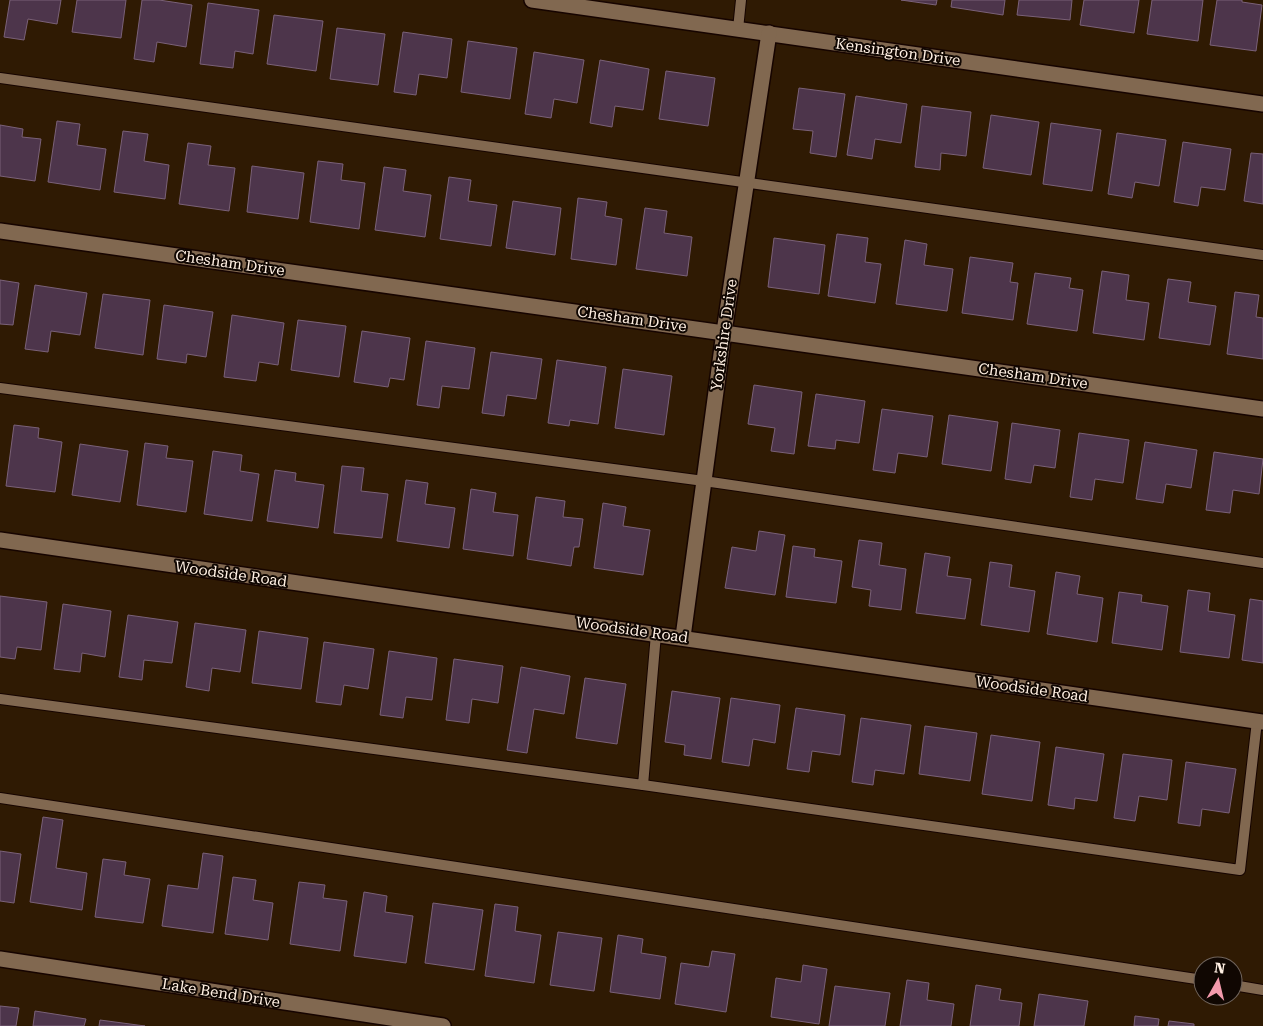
<svg xmlns="http://www.w3.org/2000/svg" width="1263" height="1026" viewBox="0 0 1263 1026" font-family="'Roboto Serif',serif">
  <style>
    .building { fill: #4d354b; stroke: #7a6178 }
    .lines { fill: none; stroke-linecap: round; stroke-linejoin: round }
    .lane-casing { stroke: #160400; stroke-width: 12 }
    .street-casing { stroke: #160400; stroke-width: 18 }
    .secondary-casing { stroke: #160400; stroke-width: 18 }
    .lane { stroke: #816850; stroke-width: 10 }
    .street { stroke: #816850; stroke-width: 15 }
    .secondary { stroke: #816850; stroke-width: 15 }
    .labels { text-anchor: middle; dominant-baseline: central; stroke-width: 4; stroke-linejoin: round; paint-order: stroke }
    .street-label { font-size: 15px; fill: #fff0e3; stroke: #100702 }
  </style>
  <rect width="100%" height="100%" fill="#2f1a03"/>
  <g class="building">
    <polygon points="10,0 61,0 57,24 28,19 24,40 4,37"/>
    <polygon points="77,0 126,0 121,38 72,32"/>
    <polygon points="142,0 159,0 192,5 186,47 157,42 154,62 134,59"/>
    <polygon points="901,0 937,0 936,5"/>
    <polygon points="952,0 1005,0 1003,15 951,7"/>
    <polygon points="1019,0 1072,0 1070,20 1017,15"/>
    <polygon points="1084,0 1139,0 1134,33 1080,25"/>
    <polygon points="1152,0 1203,0 1198,41 1147,34"/>
    <polygon points="1217,0 1242,0 1242,2 1262,5 1256,51 1210,45"/>
    <polygon points="208,3 259,10 253,54 235,51 233,68 200,64"/>
    <polygon points="274,15 323,21 316,71 267,64"/>
    <polygon points="337,28 385,34 378,85 330,79"/>
    <polygon points="403,32 452,39 447,78 419,74 416,95 394,92"/>
    <polygon points="468,41 517,48 510,99 461,92"/>
    <polygon points="534,52 584,60 577,103 554,99 551,118 525,114"/>
    <polygon points="600,60 649,69 643,110 615,106 612,127 590,123"/>
    <polygon points="666,71 715,78 708,126 659,119"/>
    <polygon points="799,88 845,94 836,157 810,153 813,131 793,129"/>
    <polygon points="856,96 907,104 901,143 875,139 872,159 847,155"/>
    <polygon points="922,106 971,112 966,156 941,153 940,170 915,167"/>
    <polygon points="991,115 1039,122 1031,175 983,168"/>
    <polygon points="57,121 80,124 77,145 106,149 100,190 48,182"/>
    <polygon points="1051,123 1101,130 1092,191 1043,184"/>
    <polygon points="0,125 23,129 22,137 41,139 35,181 0,176"/>
    <polygon points="123,131 148,134 144,161 169,165 165,199 114,192"/>
    <polygon points="1117,133 1166,140 1159,186 1135,182 1132,198 1108,194"/>
    <polygon points="1183,142 1231,149 1225,190 1201,187 1198,206 1174,202"/>
    <polygon points="188,143 211,146 208,165 235,168 229,211 179,204"/>
    <polygon points="1251,153 1263,154 1263,204 1244,201"/>
    <polygon points="318,161 343,164 341,180 365,183 359,229 310,222"/>
    <polygon points="252,166 304,173 298,219 247,212"/>
    <polygon points="384,167 406,170 403,191 431,195 425,237 375,230"/>
    <polygon points="449,177 471,180 468,201 497,205 491,246 440,239"/>
    <polygon points="578,198 607,202 605,216 622,219 616,265 571,259"/>
    <polygon points="513,201 561,208 555,255 506,248"/>
    <polygon points="645,208 667,211 664,233 692,237 687,276 636,269"/>
    <polygon points="837,234 868,238 865,262 881,264 875,303 828,296"/>
    <polygon points="774,238 825,245 819,294 768,287"/>
    <polygon points="905,240 927,244 924,265 953,269 947,311 896,304"/>
    <polygon points="970,257 1013,263 1010,282 1018,283 1013,320 962,313"/>
    <polygon points="1102,271 1129,275 1126,300 1149,303 1144,340 1093,333"/>
    <polygon points="1035,273 1071,278 1069,288 1083,290 1077,331 1027,324"/>
    <polygon points="1168,279 1191,282 1188,302 1216,306 1210,345 1159,338"/>
    <polygon points="0,280 19,283 13,325 0,324"/>
    <polygon points="35,285 87,293 80,335 51,331 48,352 25,349"/>
    <polygon points="1235,292 1259,295 1256,317 1263,318 1263,359 1227,354"/>
    <polygon points="103,294 150,300 143,355 95,348"/>
    <polygon points="164,305 213,312 206,357 187,354 186,363 157,359"/>
    <polygon points="232,315 284,323 278,365 259,362 256,381 224,377"/>
    <polygon points="298,320 346,326 339,377 291,370"/>
    <polygon points="362,331 410,338 404,380 390,378 388,387 354,382"/>
    <polygon points="426,341 475,348 469,389 442,386 439,408 417,405"/>
    <polygon points="491,352 542,359 536,399 507,395 504,416 482,413"/>
    <polygon points="557,360 606,367 598,424 570,420 569,426 548,423"/>
    <polygon points="623,369 672,376 664,435 615,428"/>
    <polygon points="754,385 802,392 794,454 771,451 775,428 748,424"/>
    <polygon points="816,394 865,401 859,443 836,440 835,449 808,446"/>
    <polygon points="882,409 933,416 927,457 898,453 895,473 873,470"/>
    <polygon points="949,415 998,422 991,471 942,464"/>
    <polygon points="1012,423 1060,430 1055,468 1034,465 1031,483 1005,479"/>
    <polygon points="14,425 39,428 38,438 62,442 55,492 6,486"/>
    <polygon points="1079,433 1129,440 1123,483 1095,479 1092,500 1070,497"/>
    <polygon points="1145,442 1197,450 1191,488 1166,484 1163,503 1136,499"/>
    <polygon points="145,443 168,446 166,458 193,461 186,512 137,505"/>
    <polygon points="80,444 128,451 120,502 72,495"/>
    <polygon points="213,451 242,455 240,471 259,474 252,521 204,514"/>
    <polygon points="1214,452 1263,459 1259,494 1233,490 1230,513 1206,510"/>
    <polygon points="342,466 364,468 361,491 388,494 382,538 334,533"/>
    <polygon points="275,470 296,473 295,481 324,485 318,528 267,521"/>
    <polygon points="406,480 428,483 425,504 455,508 449,548 397,541"/>
    <polygon points="471,489 496,493 493,512 518,515 513,556 463,549"/>
    <polygon points="536,497 565,501 563,517 583,519 579,547 574,547 571,566 527,559"/>
    <polygon points="603,503 626,507 623,526 650,530 643,575 594,568"/>
    <polygon points="759,531 785,535 775,595 725,588 732,547 756,551"/>
    <polygon points="859,540 882,543 879,565 906,569 901,610 869,606 871,590 852,587"/>
    <polygon points="793,546 815,549 814,557 842,561 836,603 786,597"/>
    <polygon points="925,553 950,557 947,576 971,579 965,619 916,613"/>
    <polygon points="990,562 1012,565 1009,587 1035,591 1029,632 981,625"/>
    <polygon points="1056,572 1080,576 1077,594 1103,598 1097,642 1047,634"/>
    <polygon points="1188,590 1210,593 1208,611 1235,615 1229,658 1180,652"/>
    <polygon points="1119,592 1142,595 1141,602 1168,606 1162,650 1112,643"/>
    <polygon points="0,596 47,602 41,650 17,647 15,659 0,657"/>
    <polygon points="1250,599 1263,601 1263,663 1242,660"/>
    <polygon points="63,604 111,611 105,657 82,653 80,672 54,669"/>
    <polygon points="128,615 178,622 172,663 144,660 142,680 119,677"/>
    <polygon points="195,623 246,630 240,672 212,668 209,691 186,687"/>
    <polygon points="259,631 308,638 301,689 252,683"/>
    <polygon points="324,642 374,649 368,689 344,685 341,705 316,702"/>
    <polygon points="389,651 437,658 432,700 406,697 403,718 380,715"/>
    <polygon points="454,659 503,666 498,703 472,699 469,723 446,720"/>
    <polygon points="521,667 570,676 564,714 534,709 527,753 507,750"/>
    <polygon points="585,678 626,684 617,744 576,738"/>
    <polygon points="672,691 720,698 711,759 684,755 685,745 665,742"/>
    <polygon points="731,698 780,705 775,743 753,739 749,766 722,762"/>
    <polygon points="796,708 845,715 840,755 812,751 809,772 787,769"/>
    <polygon points="861,718 911,725 904,774 875,770 873,785 852,782"/>
    <polygon points="925,726 977,733 970,781 919,774"/>
    <polygon points="991,735 1040,742 1032,801 982,794"/>
    <polygon points="1056,747 1104,754 1097,801 1075,798 1074,809 1048,805"/>
    <polygon points="1123,754 1172,760 1167,800 1139,796 1135,821 1114,818"/>
    <polygon points="1186,762 1236,769 1229,813 1202,809 1200,826 1178,823"/>
    <polygon points="43,817 63,820 56,868 87,873 82,910 30,902"/>
    <polygon points="0,851 21,854 14,903 0,901"/>
    <polygon points="203,853 223,856 213,933 162,926 168,885 198,889"/>
    <polygon points="103,859 126,862 124,875 150,879 143,923 95,917"/>
    <polygon points="233,877 256,880 253,900 273,903 268,940 225,934"/>
    <polygon points="299,882 325,885 323,898 347,901 340,951 290,944"/>
    <polygon points="364,892 387,896 385,912 413,916 406,963 354,956"/>
    <polygon points="433,903 483,910 474,970 425,963"/>
    <polygon points="495,904 518,907 515,931 541,935 534,983 485,976"/>
    <polygon points="558,932 602,938 594,991 550,985"/>
    <polygon points="618,935 643,939 641,953 666,957 660,999 610,992"/>
    <polygon points="712,951 735,954 726,1012 675,1004 681,963 709,967"/>
    <polygon points="803,965 827,969 819,1024 771,1017 776,978 801,982"/>
    <polygon points="907,980 929,983 927,1000 954,1004 951,1026 900,1026"/>
    <polygon points="976,985 1001,989 999,1000 1022,1003 1019,1026 970,1026"/>
    <polygon points="835,986 890,993 885,1026 829,1026"/>
    <polygon points="1039,994 1088,1001 1084,1026 1034,1026"/>
    <polygon points="0,1006 19,1008 16,1026 0,1026"/>
    <polygon points="35,1011 86,1019 84,1026 33,1026"/>
    <polygon points="1135,1016 1159,1019 1158,1026 1134,1026"/>
    <polygon points="100,1020 145,1026 99,1026"/>
    <polygon points="1169,1021 1194,1024 1194,1026 1168,1026"/>
  </g>
  <g class="lines">
    <g class="lane-casing">
      <g id="lane">
        <polyline points="738,29 741,0"/>
        <polyline points="0,78 1263,255"/>
        <polyline points="0,388 704,481 1263,563"/>
        <polyline points="0,699 643,785 656,634"/>
        <polyline points="643,785 1240,870 1257,721"/>
        <polyline points="0,798 1203,980"/>
        <polyline points="1233,985 1263,990"/>
      </g>
    </g>
    <g class="street-casing">
      <g id="street">
        <polyline points="532,0 1263,104"/>
        <polyline points="0,231 1263,409"/>
        <polyline points="683,637 724,332 769,33"/>
        <polyline points="0,959 443,1026"/>
      </g>
    </g>
    <g class="secondary-casing">
      <polyline id="secondary" points="0,540 1263,722"/>
    </g>
    <use href="#lane" class="lane"/>
    <use href="#street" class="street"/>
    <use href="#secondary" class="secondary"/>
  </g>
  <g class="labels">
    <g class="street-label">
      <text transform="translate(898 52) rotate(8)">Kensington Drive</text>
      <text transform="translate(230 263) rotate(8)">Chesham Drive</text>
      <text transform="translate(632 319) rotate(8)">Chesham Drive</text>
      <text transform="translate(724 335) rotate(-82)">Yorkshire Drive</text>
      <text transform="translate(1033 376) rotate(8)">Chesham Drive</text>
      <text transform="translate(231 574) rotate(8)">Woodside Road</text>
      <text transform="translate(632 630) rotate(8)">Woodside Road</text>
      <text transform="translate(1032 689) rotate(8)">Woodside Road</text>
      <text transform="translate(221 993) rotate(9)">Lake Bend Drive</text>
    </g>
  </g>
  <g transform="translate(1218 981) rotate(8)"><circle r="24" fill="#100702" stroke="#70645c"/>
  <path d="M0-4L9 19L0 12L-9 19Z" fill="#f39aac"/>
  <text y="-8" font-size="14" font-weight="bold" text-anchor="middle" fill="#fff0e3">N</text>
  </g>
</svg>
